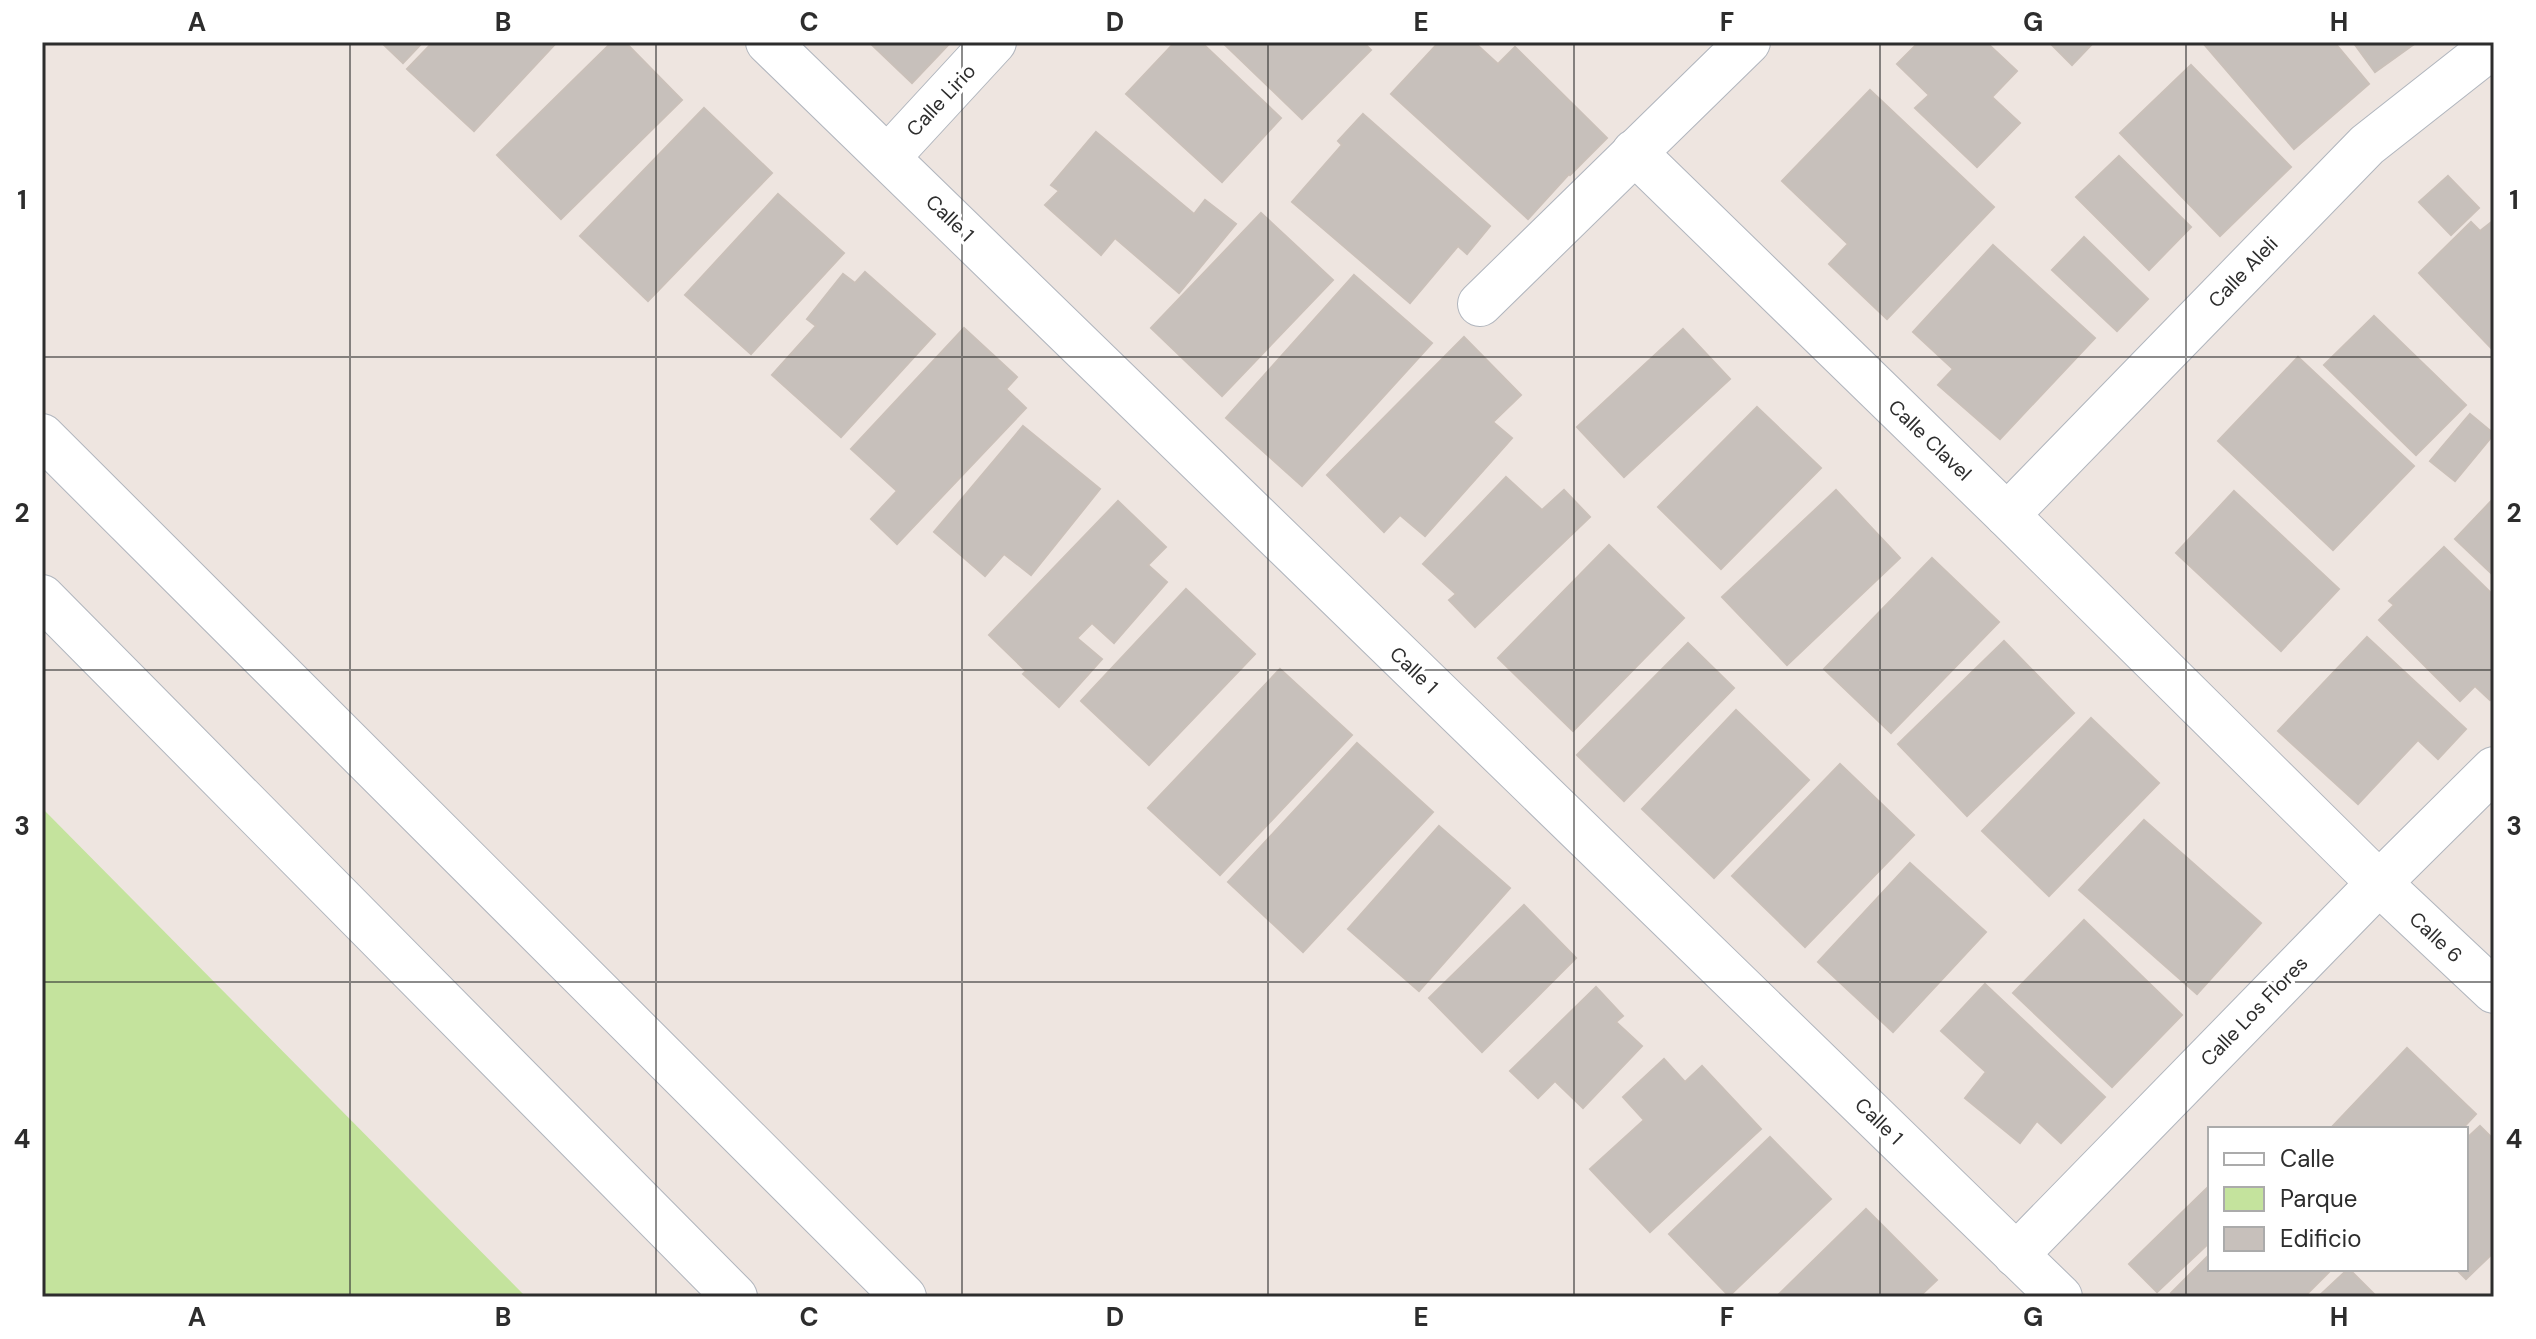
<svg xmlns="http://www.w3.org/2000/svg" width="2536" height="1339" viewBox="0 0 2536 1339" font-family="'DM Sans',sans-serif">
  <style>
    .green { fill: #c4e39d }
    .building { fill: #c7c0bb; stroke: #cac0b9; stroke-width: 2 }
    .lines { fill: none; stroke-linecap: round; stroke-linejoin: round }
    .minor-casing { stroke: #b0b5bd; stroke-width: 46 }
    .secondary-casing { stroke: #b0b5bd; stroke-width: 46 }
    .minor { stroke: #fff; stroke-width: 44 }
    .secondary { stroke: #fff; stroke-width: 44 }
    .grid { fill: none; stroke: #2d2d2d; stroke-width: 2; stroke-opacity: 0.55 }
    .labels { text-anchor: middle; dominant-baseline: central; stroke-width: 7; stroke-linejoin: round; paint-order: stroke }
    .street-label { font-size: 20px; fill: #2d2d2d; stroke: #fff }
    .neatline { fill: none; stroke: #2d2d2d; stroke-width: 3 }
    .grid-label { font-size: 26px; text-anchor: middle; font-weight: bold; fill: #2d2d2d }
  </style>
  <rect width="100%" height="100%" fill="#eee5e0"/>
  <polygon class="green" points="42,808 526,1297 42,1297"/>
  <g class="building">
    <polygon points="381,42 423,42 403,63"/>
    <polygon points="433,42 557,42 474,131 407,69"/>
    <polygon points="612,42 625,42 682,100 561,219 497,155"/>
    <polygon points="869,42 951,42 912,83"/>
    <polygon points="1175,42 1201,42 1281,118 1222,182 1126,94"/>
    <polygon points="1222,42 1363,42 1371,50 1302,119"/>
    <polygon points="1439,42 1474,42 1498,64 1515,47 1607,138 1570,175 1569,174 1528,219 1391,94"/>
    <polygon points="1919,42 1986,42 2017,71 1992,97 2020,123 1977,167 1915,108 1929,95 1897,64"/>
    <polygon points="2049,42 2094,42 2072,65"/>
    <polygon points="2334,42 2369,84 2294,149 2203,43"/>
    <polygon points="2353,42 2417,42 2375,72"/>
    <polygon points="2191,65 2291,167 2220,236 2120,133"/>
    <polygon points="1870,90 1994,207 1887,319 1829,264 1848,244 1782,181"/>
    <polygon points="704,108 772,173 648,301 580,236"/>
    <polygon points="1363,114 1490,226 1467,254 1458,246 1410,303 1292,202 1342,145 1338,141"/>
    <polygon points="1096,132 1194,214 1205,200 1236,224 1179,293 1115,238 1101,255 1045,205 1059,191 1051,185"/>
    <polygon points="2119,156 2191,227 2149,270 2076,197"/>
    <polygon points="2448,176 2479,208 2451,235 2419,202"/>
    <polygon points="778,194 844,253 751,354 685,295"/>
    <polygon points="1261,213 1333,280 1222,396 1151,328"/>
    <polygon points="2494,220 2494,351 2419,273 2471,222 2480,231"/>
    <polygon points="2084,237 2148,299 2117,331 2052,270"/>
    <polygon points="1993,245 2095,338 2000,439 1938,385 1953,369 1913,332"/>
    <polygon points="865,272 935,334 841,437 772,375 816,326 807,319 843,274 855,283"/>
    <polygon points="1354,275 1432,343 1302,486 1226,418"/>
    <polygon points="2374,316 2466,405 2416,455 2324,365"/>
    <polygon points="964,328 1017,377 1006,389 1026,408 897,544 871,519 897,491 851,449"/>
    <polygon points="1683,329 1730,379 1624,477 1577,427"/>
    <polygon points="1464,337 1521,395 1493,422 1512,438 1425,536 1400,515 1384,532 1327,475"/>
    <polygon points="2298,357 2414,466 2333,550 2218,441"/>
    <polygon points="1757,407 1821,468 1721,569 1658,507"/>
    <polygon points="2470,414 2494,434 2455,481 2430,461"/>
    <polygon points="1023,426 1100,489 1031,575 1004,554 985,576 934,532"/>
    <polygon points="1506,477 1542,510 1564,490 1590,517 1475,627 1449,600 1456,594 1423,564"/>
    <polygon points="1836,490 1900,558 1787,665 1722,597"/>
    <polygon points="2234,491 2339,589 2281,651 2176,553"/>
    <polygon points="2494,498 2494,576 2455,539"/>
    <polygon points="1118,501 1166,547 1148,565 1167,582 1114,643 1092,623 1077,638 1102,659 1059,707 1023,674 1026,671 989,635"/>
    <polygon points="1609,545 1684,618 1573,731 1498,658"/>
    <polygon points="2444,547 2494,596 2494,696 2490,700 2475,686 2460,701 2379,620 2394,605 2389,601"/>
    <polygon points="1932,558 1999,622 1891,733 1824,669"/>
    <polygon points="1186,589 1255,654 1149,765 1081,701"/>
    <polygon points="2367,637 2466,729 2438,759 2418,740 2358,804 2278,731"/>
    <polygon points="2004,641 2074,713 1967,816 1898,744"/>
    <polygon points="1688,643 1734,688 1624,801 1577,755"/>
    <polygon points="1280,669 1352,735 1220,875 1148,808"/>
    <polygon points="1736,710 1809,780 1714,878 1642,809"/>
    <polygon points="2091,718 2159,783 2049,896 1982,831"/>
    <polygon points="1357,743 1433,812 1303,952 1228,882"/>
    <polygon points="1840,764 1914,835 1805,947 1732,876"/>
    <polygon points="2144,820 2261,923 2197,994 2079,890"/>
    <polygon points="1439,826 1510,888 1419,991 1348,929"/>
    <polygon points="1910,863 1986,932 1893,1032 1818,962"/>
    <polygon points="1524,905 1576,958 1482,1052 1429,998"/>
    <polygon points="2084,920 2182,1015 2112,1087 2013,993"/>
    <polygon points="1985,984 2105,1097 2061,1143 2037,1121 2020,1143 1965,1098 1986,1072 1941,1031"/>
    <polygon points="1596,987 1623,1016 1616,1022 1642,1046 1583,1108 1555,1081 1538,1098 1510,1071"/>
    <polygon points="2407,1048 2476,1114 2462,1129 2330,1129"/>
    <polygon points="1664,1059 1685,1082 1702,1066 1761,1129 1650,1232 1590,1169 1644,1120 1623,1097"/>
    <polygon points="2480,1126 2494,1140 2494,1252 2466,1279 2456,1269 2466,1269 2466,1139"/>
    <polygon points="1770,1137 1831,1199 1729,1296 1669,1234"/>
    <polygon points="2210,1185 2210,1242 2157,1292 2129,1264"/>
    <polygon points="1866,1209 1937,1280 1919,1297 1776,1297"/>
    <polygon points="2210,1254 2210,1269 2332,1269 2304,1297 2175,1297 2171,1293"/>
    <polygon points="2348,1269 2349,1269 2377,1297 2318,1297"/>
  </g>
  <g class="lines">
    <g class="minor-casing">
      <g id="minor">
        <polyline points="768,42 2060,1297"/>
        <polyline points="1634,152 2007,515 2379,883 2494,991"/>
        <polyline points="888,157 994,42"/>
        <polyline points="1480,304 1748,42"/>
        <polyline points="2007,515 2367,145 2494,45"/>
        <polyline points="2016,1255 2379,883 2494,769"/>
      </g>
    </g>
    <g class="secondary-casing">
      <g id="secondary">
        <polyline points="42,436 904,1297"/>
        <polyline points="42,597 735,1297"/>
      </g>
    </g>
    <use href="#minor" class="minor"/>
    <use href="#secondary" class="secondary"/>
  </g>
  <path class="grid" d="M350,42v1255M656,42v1255M962,42v1255M1268,42v1255M1574,42v1255M1880,42v1255M2186,42v1255M42,357h2452M42,670h2452M42,982h2452"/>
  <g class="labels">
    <g class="street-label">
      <text transform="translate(941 100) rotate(-47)">Calle Lirio</text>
      <text transform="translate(950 218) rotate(44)">Calle 1</text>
      <text transform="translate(2243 272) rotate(-46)">Calle Aleli</text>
      <text transform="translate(1930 440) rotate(44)">Calle Clavel</text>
      <text transform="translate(1414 670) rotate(44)">Calle 1</text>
      <text transform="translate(2436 937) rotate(43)">Calle 6</text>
      <text transform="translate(2254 1011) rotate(-46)">Calle Los Flores</text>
      <text transform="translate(1879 1121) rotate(44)">Calle 1</text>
    </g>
  </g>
  <rect width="2536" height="1339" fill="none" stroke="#ffffff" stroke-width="88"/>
  <rect x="2208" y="1127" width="260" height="144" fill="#ffffff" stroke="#ababab" stroke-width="2"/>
  <rect x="2224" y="1153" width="40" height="12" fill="#ffffff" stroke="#ababab" stroke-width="2"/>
  <text x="2280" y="1167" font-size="24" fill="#2d2d2d">Calle</text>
  <rect x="2224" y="1187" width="40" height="24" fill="#c4e39d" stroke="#ababab" stroke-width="2"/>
  <text x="2280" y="1207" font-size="24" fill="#2d2d2d">Parque</text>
  <rect x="2224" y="1227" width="40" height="24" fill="#c7c0bb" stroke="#ababab" stroke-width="2"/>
  <text x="2280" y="1247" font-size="24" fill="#2d2d2d">Edificio</text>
  <rect x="44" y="44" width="2448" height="1251" class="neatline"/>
  <g class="grid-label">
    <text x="197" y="31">A</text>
    <text x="503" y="31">B</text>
    <text x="809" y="31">C</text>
    <text x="1115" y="31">D</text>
    <text x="1421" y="31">E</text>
    <text x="1727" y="31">F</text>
    <text x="2033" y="31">G</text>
    <text x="2339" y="31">H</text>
    <text x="22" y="209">1</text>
    <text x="2514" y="209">1</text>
    <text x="22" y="522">2</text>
    <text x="2514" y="522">2</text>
    <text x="22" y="835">3</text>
    <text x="2514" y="835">3</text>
    <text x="22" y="1148">4</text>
    <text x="2514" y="1148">4</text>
    <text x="197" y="1326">A</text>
    <text x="503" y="1326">B</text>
    <text x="809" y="1326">C</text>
    <text x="1115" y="1326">D</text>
    <text x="1421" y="1326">E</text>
    <text x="1727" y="1326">F</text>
    <text x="2033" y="1326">G</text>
    <text x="2339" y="1326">H</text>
  </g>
</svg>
